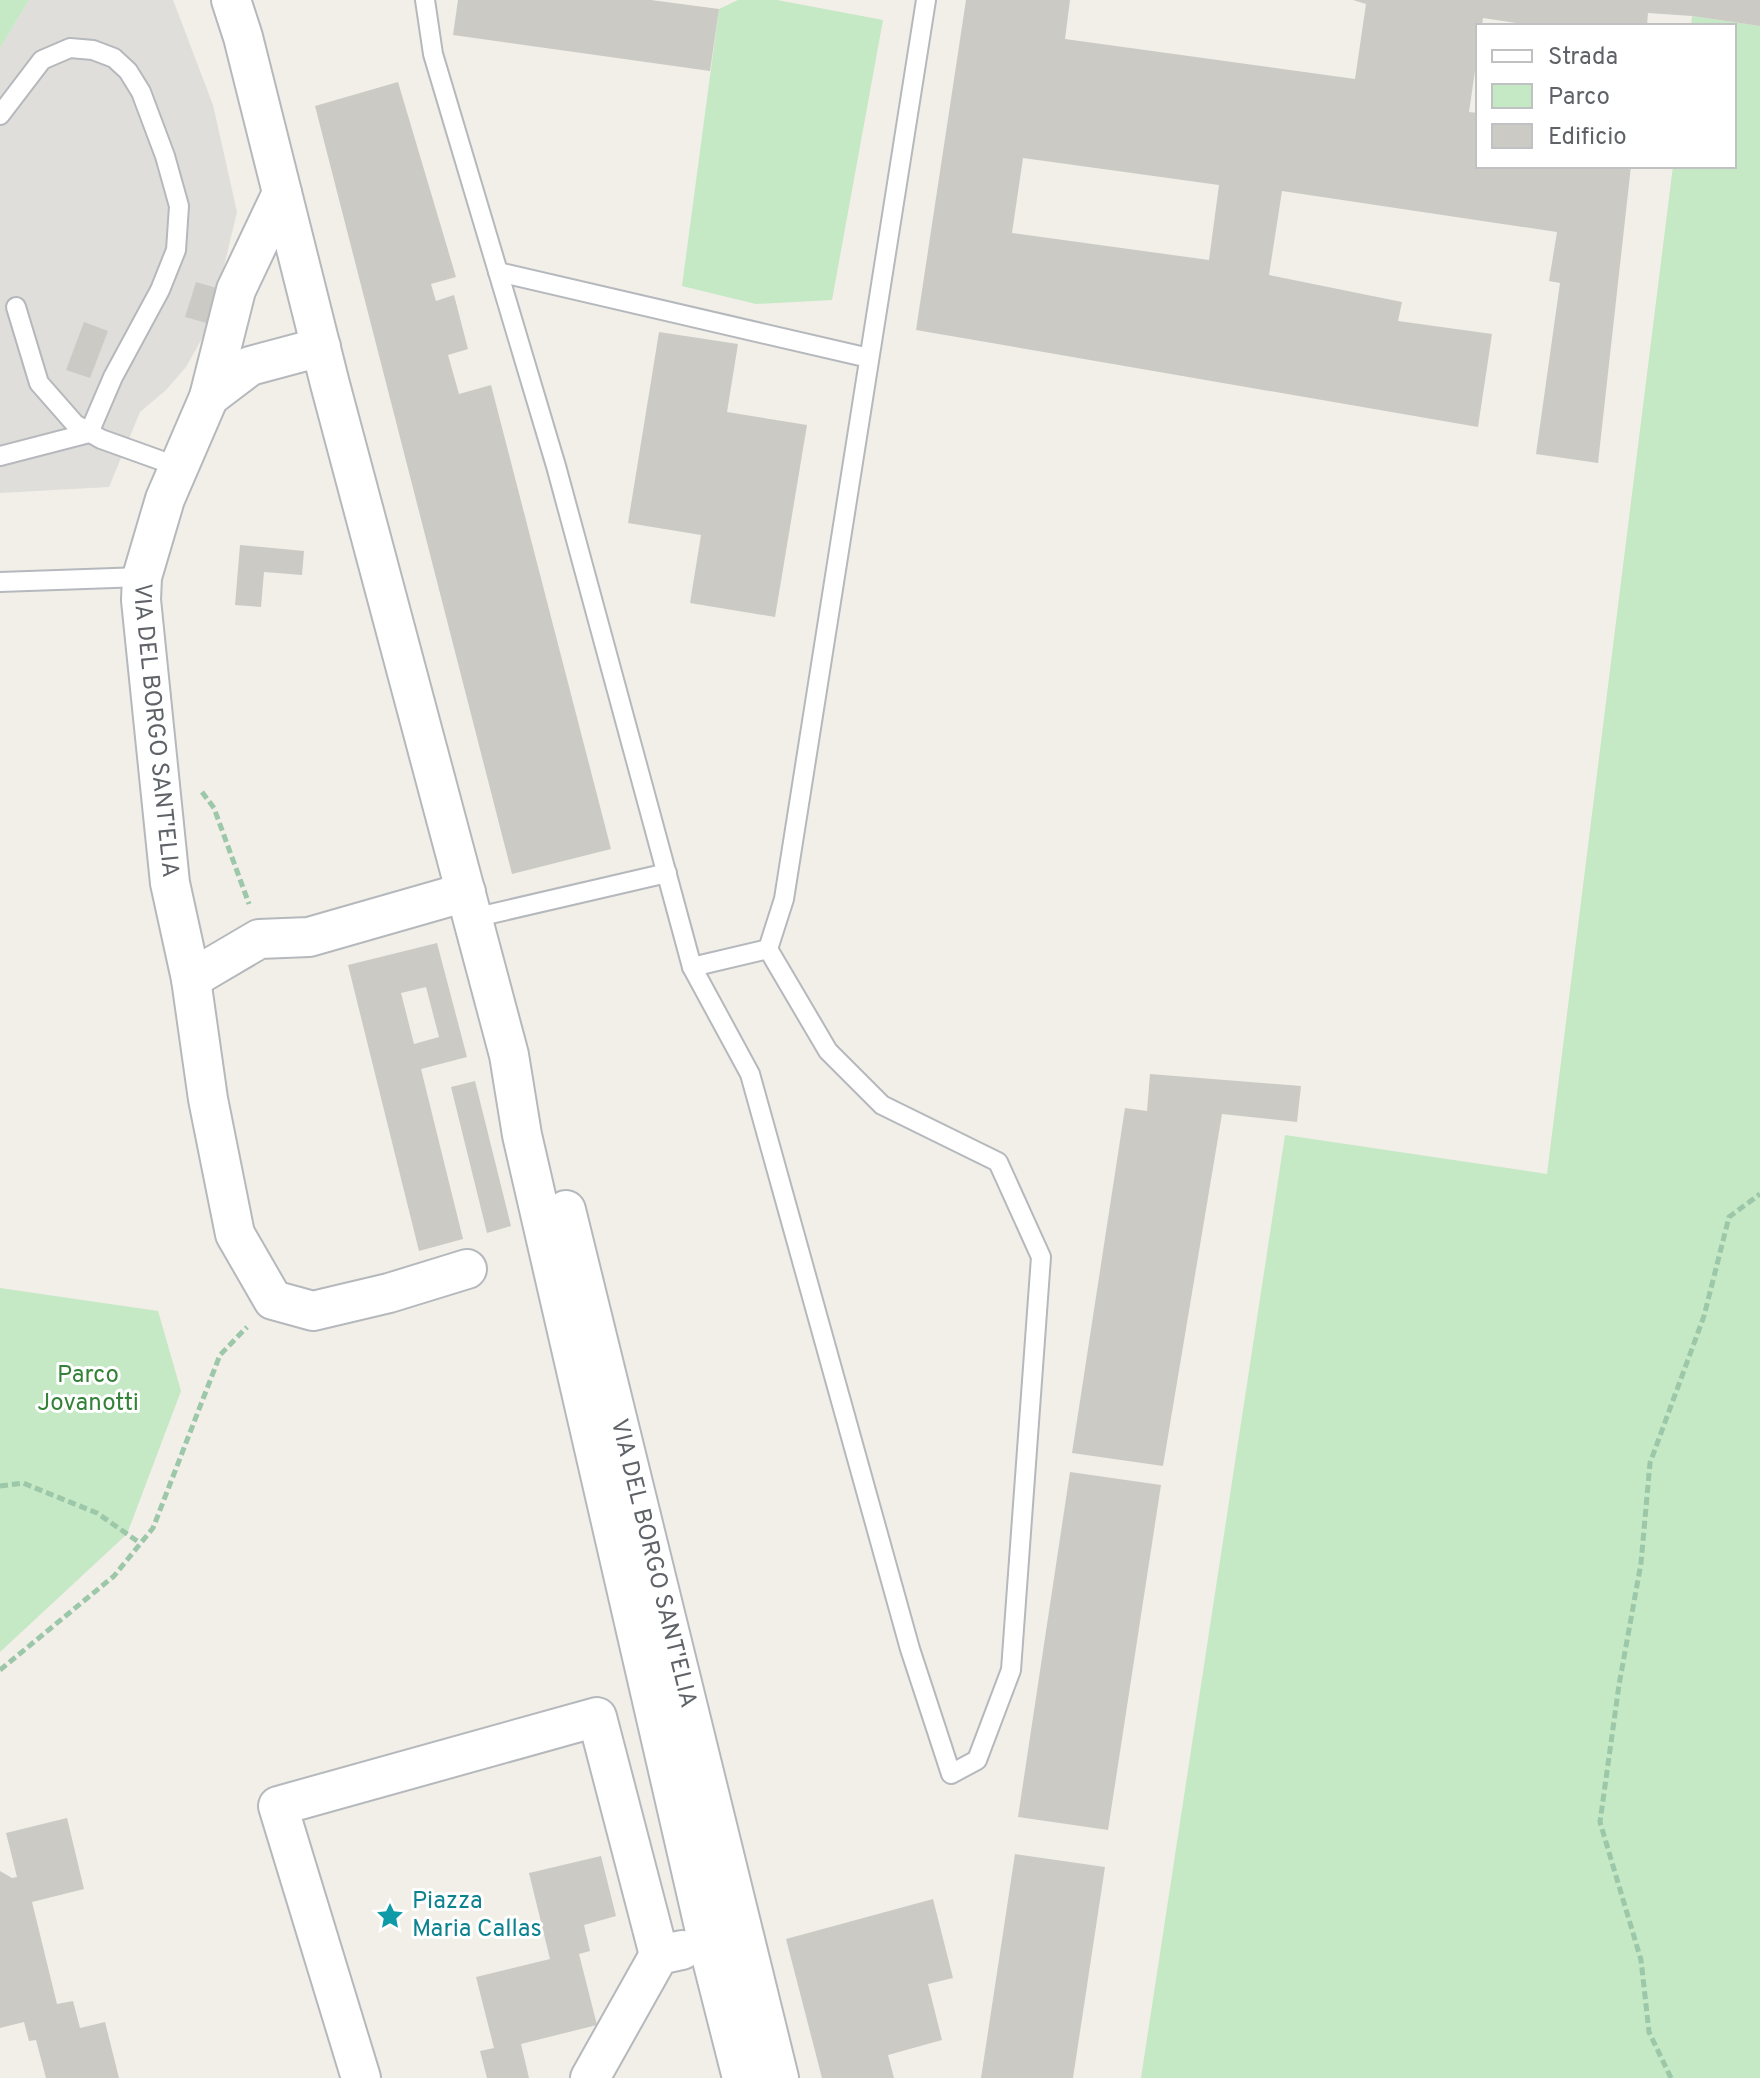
<svg xmlns="http://www.w3.org/2000/svg" width="1760" height="2078" viewBox="0 0 1760 2078" font-family="Overpass,sans-serif">
  <style>
    .industrial { fill: #e0deda }
    .green { fill: #c5e8c5 }
    .building { fill: #cccac5; fill-rule: evenodd }
    .lines { fill: none; stroke-linecap: round; stroke-linejoin: round }
    .service-casing { stroke: #b5b8bc; stroke-width: 22 }
    .minor-casing { stroke: #b5b8bc; stroke-width: 42 }
    .path { stroke: #9cc7a9; stroke-width: 5; stroke-dasharray: 8 4; stroke-linecap: butt }
    .service { stroke: #fff; stroke-width: 18 }
    .minor { stroke: #fff; stroke-width: 38 }
    .labels { text-anchor: middle; dominant-baseline: central; stroke-width: 6; stroke-linejoin: round; paint-order: stroke }
    .street-label { font-size: 24px; fill: #5f6368; stroke: #fff }
    .park-label { font-size: 24px; fill: #348238; stroke: #fff }
    .culture-label { font-size: 24px; fill: #0d838f; stroke: #fff; text-anchor: start }
  </style>
  <rect width="100%" height="100%" fill="#f1efe8"/>
  <polygon class="industrial" points="29,0 173,0 213,105 237,212 210,324 186,367 166,390 140,412 109,487 0,493 0,48"/>
  <g class="green">
    <polygon points="0,0 29,0 0,48"/>
    <polygon points="738,0 777,0 883,20 832,300 756,304 682,286 719,9"/>
    <polygon points="1692,16 1760,26 1760,2078 1141,2078 1285,1135 1547,1174 1673,166 1734,166 1734,26 1691,26"/>
    <polygon points="0,1288 158,1311 181,1391 127,1534 0,1652"/>
  </g>
  <g class="building">
    <polygon points="458,0 651,0 719,9 710,71 453,35"/>
    <path d="M966,0h104l-5,39 290,40 11,-75 -13,-4h407v26l-68,-10 -44,-3 -1,13h-111l-53,-8 -1,8h-4v24l-9,62 9,1v53h153l-33,297 -62,-9 24,-171 -11,-2 8,-49 -275,-41 -13,84 133,27 -4,19 94,13 -14,93 -562,-97zM1023,158l196,27 -10,75 -197,-27z"/>
    <polygon points="398,82 456,277 431,284 436,301 454,295 468,349 448,355 459,394 491,385 611,849 512,874 315,106"/>
    <polygon points="196,282 220,289 210,324 185,317"/>
    <polygon points="84,322 108,331 90,378 66,370"/>
    <polygon points="659,332 738,344 727,412 807,425 775,617 690,603 701,535 628,523"/>
    <polygon points="240,545 304,551 302,575 264,572 261,607 235,605"/>
    <path d="M437,943l30,114 -46,12 42,170 -44,12 -71,-286zM426,987l13,50 -25,7 -13,-51z"/>
    <polygon points="1150,1074 1301,1086 1297,1122 1222,1114 1163,1466 1072,1453 1125,1108 1147,1111"/>
    <polygon points="475,1081 511,1226 487,1233 451,1087"/>
    <polygon points="1070,1472 1161,1485 1108,1830 1018,1817"/>
    <polygon points="67,1818 84,1889 32,1902 57,2004 73,2001 80,2028 105,2022 119,2078 46,2078 36,2040 29,2041 24,2022 0,2028 0,1871 12,1878 17,1877 6,1833"/>
    <polygon points="1015,1854 1105,1867 1073,2078 981,2078"/>
    <polygon points="601,1856 616,1916 584,1925 590,1951 579,1954 597,2025 521,2044 529,2078 487,2078 480,2051 494,2048 476,1977 550,1959 529,1873"/>
    <polygon points="933,1899 953,1978 928,1984 942,2040 888,2055 894,2078 822,2078 786,1939"/>
  </g>
  <g class="lines">
    <g class="service-casing">
      <g id="service">
        <polyline points="425,0 433,54 556,466 692,967 750,1074 910,1649 951,1774 977,1760 1011,1670 1041,1257 998,1162 882,1105 828,1051 768,949"/>
        <polyline points="0,115 42,60 70,48 93,50 114,58 128,71 141,92 165,156 179,206 176,250 160,290 113,377 89,433 0,456"/>
        <polyline points="498,272 869,358"/>
        <polyline points="16,307 39,383 75,424 101,439 179,467"/>
        <polyline points="0,582 142,577"/>
        <polyline points="473,918 667,873"/>
        <polyline points="692,967 768,949 784,899 926,0"/>
      </g>
    </g>
    <g class="minor-casing">
      <g id="minor">
        <polyline points="231,0 243,37 330,384 509,1055 522,1135 708,1944 742,2078"/>
        <path id="s1" d="M282,193l-46,97 -27,107 -44,102 -23,78 -1,23 29,283 21,96 17,120 27,135 38,66 40,11 76,-18 78,-24"/>
        <polyline points="209,397 250,366 321,347"/>
        <polyline points="191,979 259,939 309,937 466,892"/>
        <path id="s2" d="M566,1210l213,868"/>
        <polyline points="361,2078 278,1806 597,1717 659,1955"/>
        <polyline points="590,2078 659,1955 682,1950"/>
      </g>
    </g>
    <g class="path">
      <polyline points="202,792 214,808 249,904"/>
      <polyline points="0,1486 23,1483 97,1513 140,1543"/>
      <polyline points="0,1670 114,1576 153,1528 220,1355 247,1327"/>
      <polyline points="1671,2078 1649,2032 1641,1960 1600,1822 1619,1685 1641,1563 1650,1463 1704,1316 1729,1217 1760,1194"/>
    </g>
    <use href="#service" class="service"/>
    <use href="#minor" class="minor"/>
  </g>
  <defs>
    <g id="sight-bare" transform="scale(2.16)"><path d="M0-6L1.8-2.2L6-1.7L2.9 1.2L3.7 5.4L0 3.3L-3.7 5.4L-2.9 1.2L-6-1.7L-1.8-2.2Z" fill="#0f9aa8" stroke="#fff" stroke-width="2.5" paint-order="stroke"/></g>
  </defs>
  <g fill-rule="evenodd">
    <use href="#sight-bare" x="390" y="1916"/>
  </g>
  <g class="labels">
    <g class="street-label">
      <text stroke="none"><textPath href="#s1" startOffset="564">VIA DEL BORGO SANT'ELIA</textPath></text>
      <text stroke="none"><textPath href="#s2" startOffset="364">VIA DEL BORGO SANT'ELIA</textPath></text>
    </g>
    <g class="park-label">
      <text x="88" y="1376">Parco<tspan x="88" dy="28">Jovanotti</tspan></text>
    </g>
    <g class="culture-label">
      <text x="412" y="1902">Piazza<tspan x="412" dy="28">Maria Callas</tspan></text>
    </g>
  </g>
  <rect x="1476" y="24" width="260" height="144" fill="#ffffff" stroke="#bfc1c3" stroke-width="2"/>
  <rect x="1492" y="50" width="40" height="12" fill="#ffffff" stroke="#bfc1c3" stroke-width="2"/>
  <text x="1548" y="64" font-size="24" fill="#5f6368">Strada</text>
  <rect x="1492" y="84" width="40" height="24" fill="#c5e8c5" stroke="#bfc1c3" stroke-width="2"/>
  <text x="1548" y="104" font-size="24" fill="#5f6368">Parco</text>
  <rect x="1492" y="124" width="40" height="24" fill="#cccac5" stroke="#bfc1c3" stroke-width="2"/>
  <text x="1548" y="144" font-size="24" fill="#5f6368">Edificio</text>
</svg>
